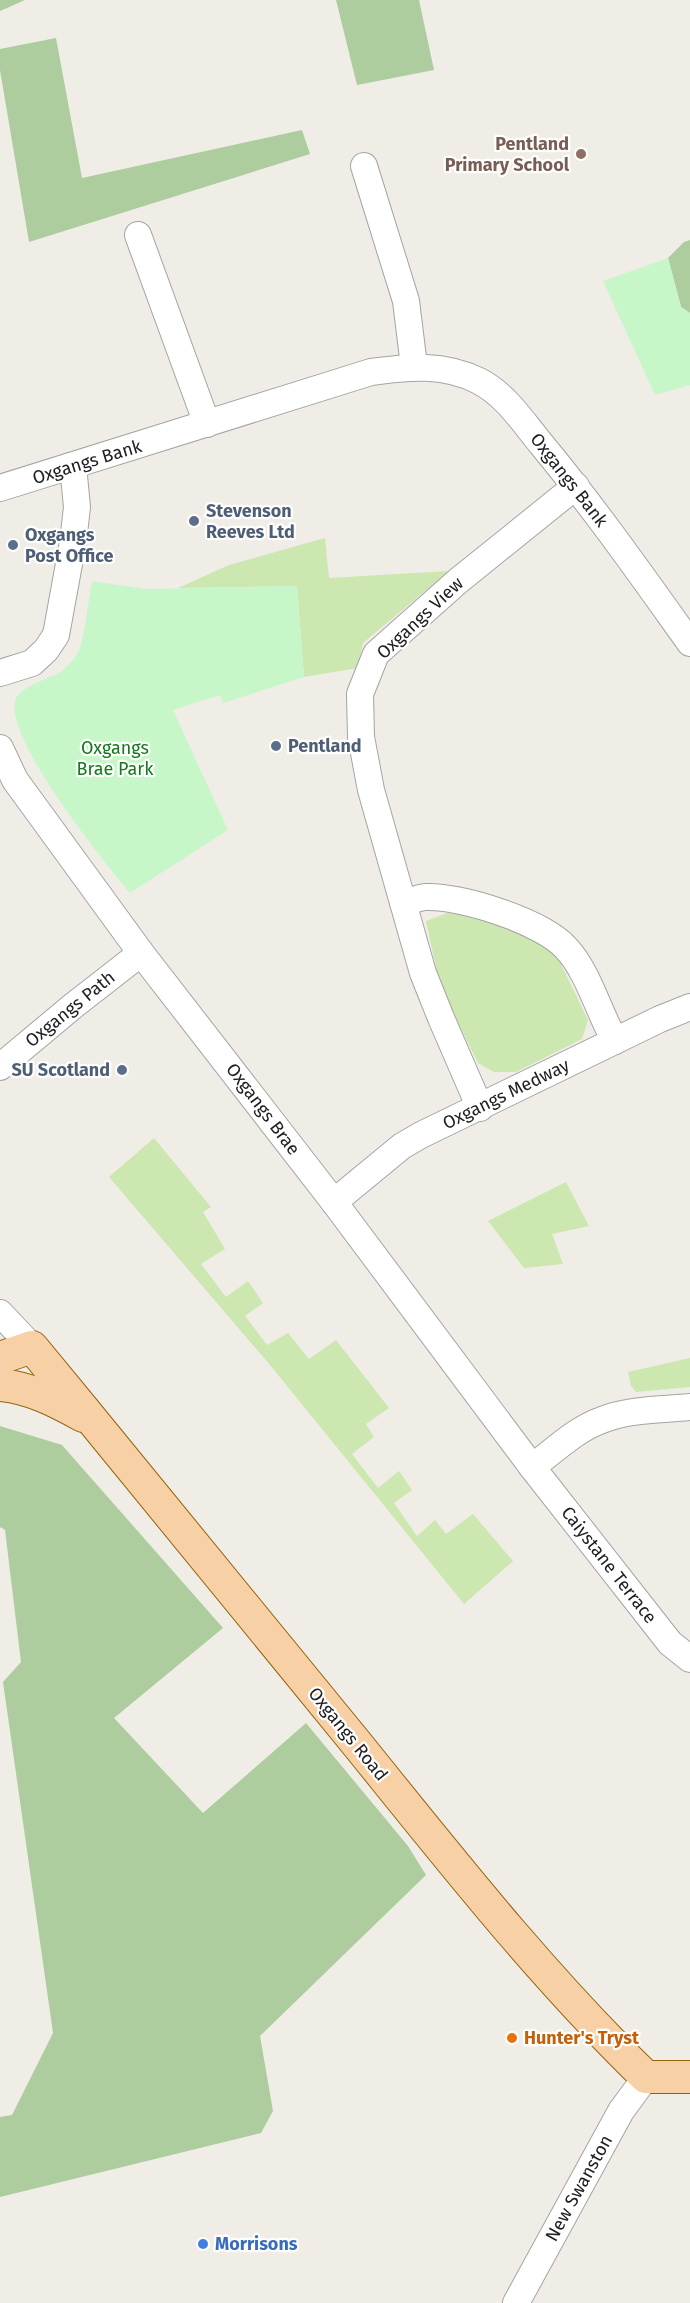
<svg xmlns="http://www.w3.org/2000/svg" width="690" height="2303" viewBox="0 0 690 2303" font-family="'Fira Sans',sans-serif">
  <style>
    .grass { fill: #cce7b0 }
    .forest { fill: #adcd9e }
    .park { fill: #c7f7c9 }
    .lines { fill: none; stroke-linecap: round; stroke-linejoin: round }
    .minor-casing { stroke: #a4a4a4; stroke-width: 28 }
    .major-casing { stroke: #936108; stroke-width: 34 }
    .minor { stroke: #fff; stroke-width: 26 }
    .major { stroke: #f7d1a5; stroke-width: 32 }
    .education-dot { fill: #8d6e63; stroke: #fff; stroke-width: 2 }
    .service-dot { fill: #5c6f8a; stroke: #fff; stroke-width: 2 }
    .food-dot { fill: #e8710a; stroke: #fff; stroke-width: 2 }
    .shop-dot { fill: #3f7fe0; stroke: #fff; stroke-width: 2 }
    .labels { text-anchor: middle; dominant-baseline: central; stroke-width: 4.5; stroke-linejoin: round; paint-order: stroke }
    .education-label { font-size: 18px; font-weight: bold; fill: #785e54; stroke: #fff; text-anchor: end }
    .street-label { font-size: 18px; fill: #202020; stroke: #fff }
    .service-label { font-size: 18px; font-weight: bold; fill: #4e5e75; stroke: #fff; text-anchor: start }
    .park-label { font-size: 18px; fill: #127a18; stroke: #fff }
    .food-label { font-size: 18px; font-weight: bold; fill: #c56008; stroke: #fff; text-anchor: start }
    .shop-label { font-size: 18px; font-weight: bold; fill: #366cbe; stroke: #fff; text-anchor: start }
  </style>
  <rect width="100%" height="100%" fill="#f0ede7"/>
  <g class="grass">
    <polygon points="325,538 329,578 449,571 363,643 358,668 304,677 297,586 178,588 229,565"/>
    <polygon points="447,913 495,918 532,936 557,956 588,1020 582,1039 516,1072 494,1072 478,1063 440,986 426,921"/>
    <polygon points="154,1138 211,1207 203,1212 225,1249 201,1264 226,1297 248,1281 263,1303 245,1316 267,1345 288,1333 309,1359 336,1340 389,1408 366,1424 374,1437 352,1454 378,1488 399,1471 412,1490 394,1503 417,1536 435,1520 446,1534 473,1514 513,1561 464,1604 270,1365 109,1177"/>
    <polygon points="566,1182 589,1226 552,1234 563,1264 524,1268 488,1221"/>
    <polygon points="690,1358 690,1387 636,1392 631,1386 628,1372"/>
  </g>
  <g class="forest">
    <polygon points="0,0 25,0 0,11"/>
    <polygon points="336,0 419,0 434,70 357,85"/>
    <polygon points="56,38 82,178 302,130 310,154 29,242 0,70 0,49"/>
    <polygon points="690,240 690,313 681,307 668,258 684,242"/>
    <polygon points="0,1426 62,1445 223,1628 114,1718 203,1813 306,1723 408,1846 426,1875 260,2036 273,2111 261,2133 0,2197 0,2117 12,2115 53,2033 3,1682 21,1662 5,1530 0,1527"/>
  </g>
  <g class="park">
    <polygon points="668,258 681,307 690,313 690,385 655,395 603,281"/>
    <path d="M92,581l53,8 152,-3 7,91 -81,26 -3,-8 -47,15 55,120 -98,63c-25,-30 -130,-159 -114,-195 10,-14 28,-17 43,-25 6,-4 15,-14 19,-20 6,-10 11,-58 14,-72z"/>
  </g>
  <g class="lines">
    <g class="minor-casing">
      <g id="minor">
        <polyline points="364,166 406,301 414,366"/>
        <polyline points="138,235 207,424"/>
        <path d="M0,488l371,-116c38,-5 72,-9 108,9 27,14 44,41 63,64 53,64 100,131 148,198"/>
        <polyline points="0,673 32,663 46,650 56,635 73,542 77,507 74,476 71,466"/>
        <polyline points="0,748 15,780 141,953 334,1202 532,1467 670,1643 690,1659"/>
        <path d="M403,903c7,-2 15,-5 22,-6 35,-2 118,25 141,51 22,23 33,65 49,93"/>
        <polyline points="0,1067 73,1006 141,953"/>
        <polyline points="480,1108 441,1018 423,973 371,790 361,737 360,694 376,654 458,581 576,486"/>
        <polyline points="334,1202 402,1146 421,1135 660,1019 690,1007"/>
        <polyline points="0,1313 32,1347"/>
        <path d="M532,1467c22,-16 44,-38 70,-47 27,-11 59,-10 88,-13"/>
        <polyline points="516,2303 621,2111 646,2077"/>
      </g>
    </g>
    <g class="major-casing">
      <g id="major">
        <path d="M0,1358l32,-11c109,132 217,265 325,397 93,115 183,230 289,333h44"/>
        <path d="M0,1385c31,3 56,16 83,31"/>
      </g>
    </g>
    <use href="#minor" class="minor"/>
    <use href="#major" class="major"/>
  </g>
  <circle class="education-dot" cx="581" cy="154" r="6"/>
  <g class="service-dot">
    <circle cx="194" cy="521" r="6"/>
    <circle cx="13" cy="545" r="6"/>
    <circle cx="276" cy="746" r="6"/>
    <circle cx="122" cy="1070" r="6"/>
  </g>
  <circle class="food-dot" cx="512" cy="2038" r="6"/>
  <circle class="shop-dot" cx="203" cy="2244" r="6"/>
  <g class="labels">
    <g class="education-label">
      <text x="569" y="144">Pentland<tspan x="569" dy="21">Primary School</tspan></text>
    </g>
    <g class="street-label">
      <text transform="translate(87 462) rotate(-17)">Oxgangs Bank</text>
      <text transform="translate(569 480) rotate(52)">Oxgangs Bank</text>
      <text transform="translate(420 618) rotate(-43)">Oxgangs View</text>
      <text transform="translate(70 1009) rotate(-39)">Oxgangs Path</text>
      <text transform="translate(506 1094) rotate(-26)">Oxgangs Medway</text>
      <text transform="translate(263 1109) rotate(53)">Oxgangs Brae</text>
      <text transform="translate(609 1565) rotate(52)">Caiystane Terrace</text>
      <text transform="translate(348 1734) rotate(51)">Oxgangs Road</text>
      <text transform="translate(579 2188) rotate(-61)">New Swanston</text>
    </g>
    <g class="service-label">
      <text x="206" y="511">Stevenson<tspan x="206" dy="21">Reeves Ltd</tspan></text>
      <text x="25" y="535">Oxgangs<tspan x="25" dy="21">Post Office</tspan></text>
      <text x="288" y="746">Pentland</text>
      <text x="110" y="1070" text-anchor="end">SU Scotland</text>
    </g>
    <g class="park-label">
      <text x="115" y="748">Oxgangs<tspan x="115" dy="21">Brae Park</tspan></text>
    </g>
    <g class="food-label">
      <text x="524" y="2038">Hunter's Tryst</text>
    </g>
    <g class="shop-label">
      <text x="215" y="2244">Morrisons</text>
    </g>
  </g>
</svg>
